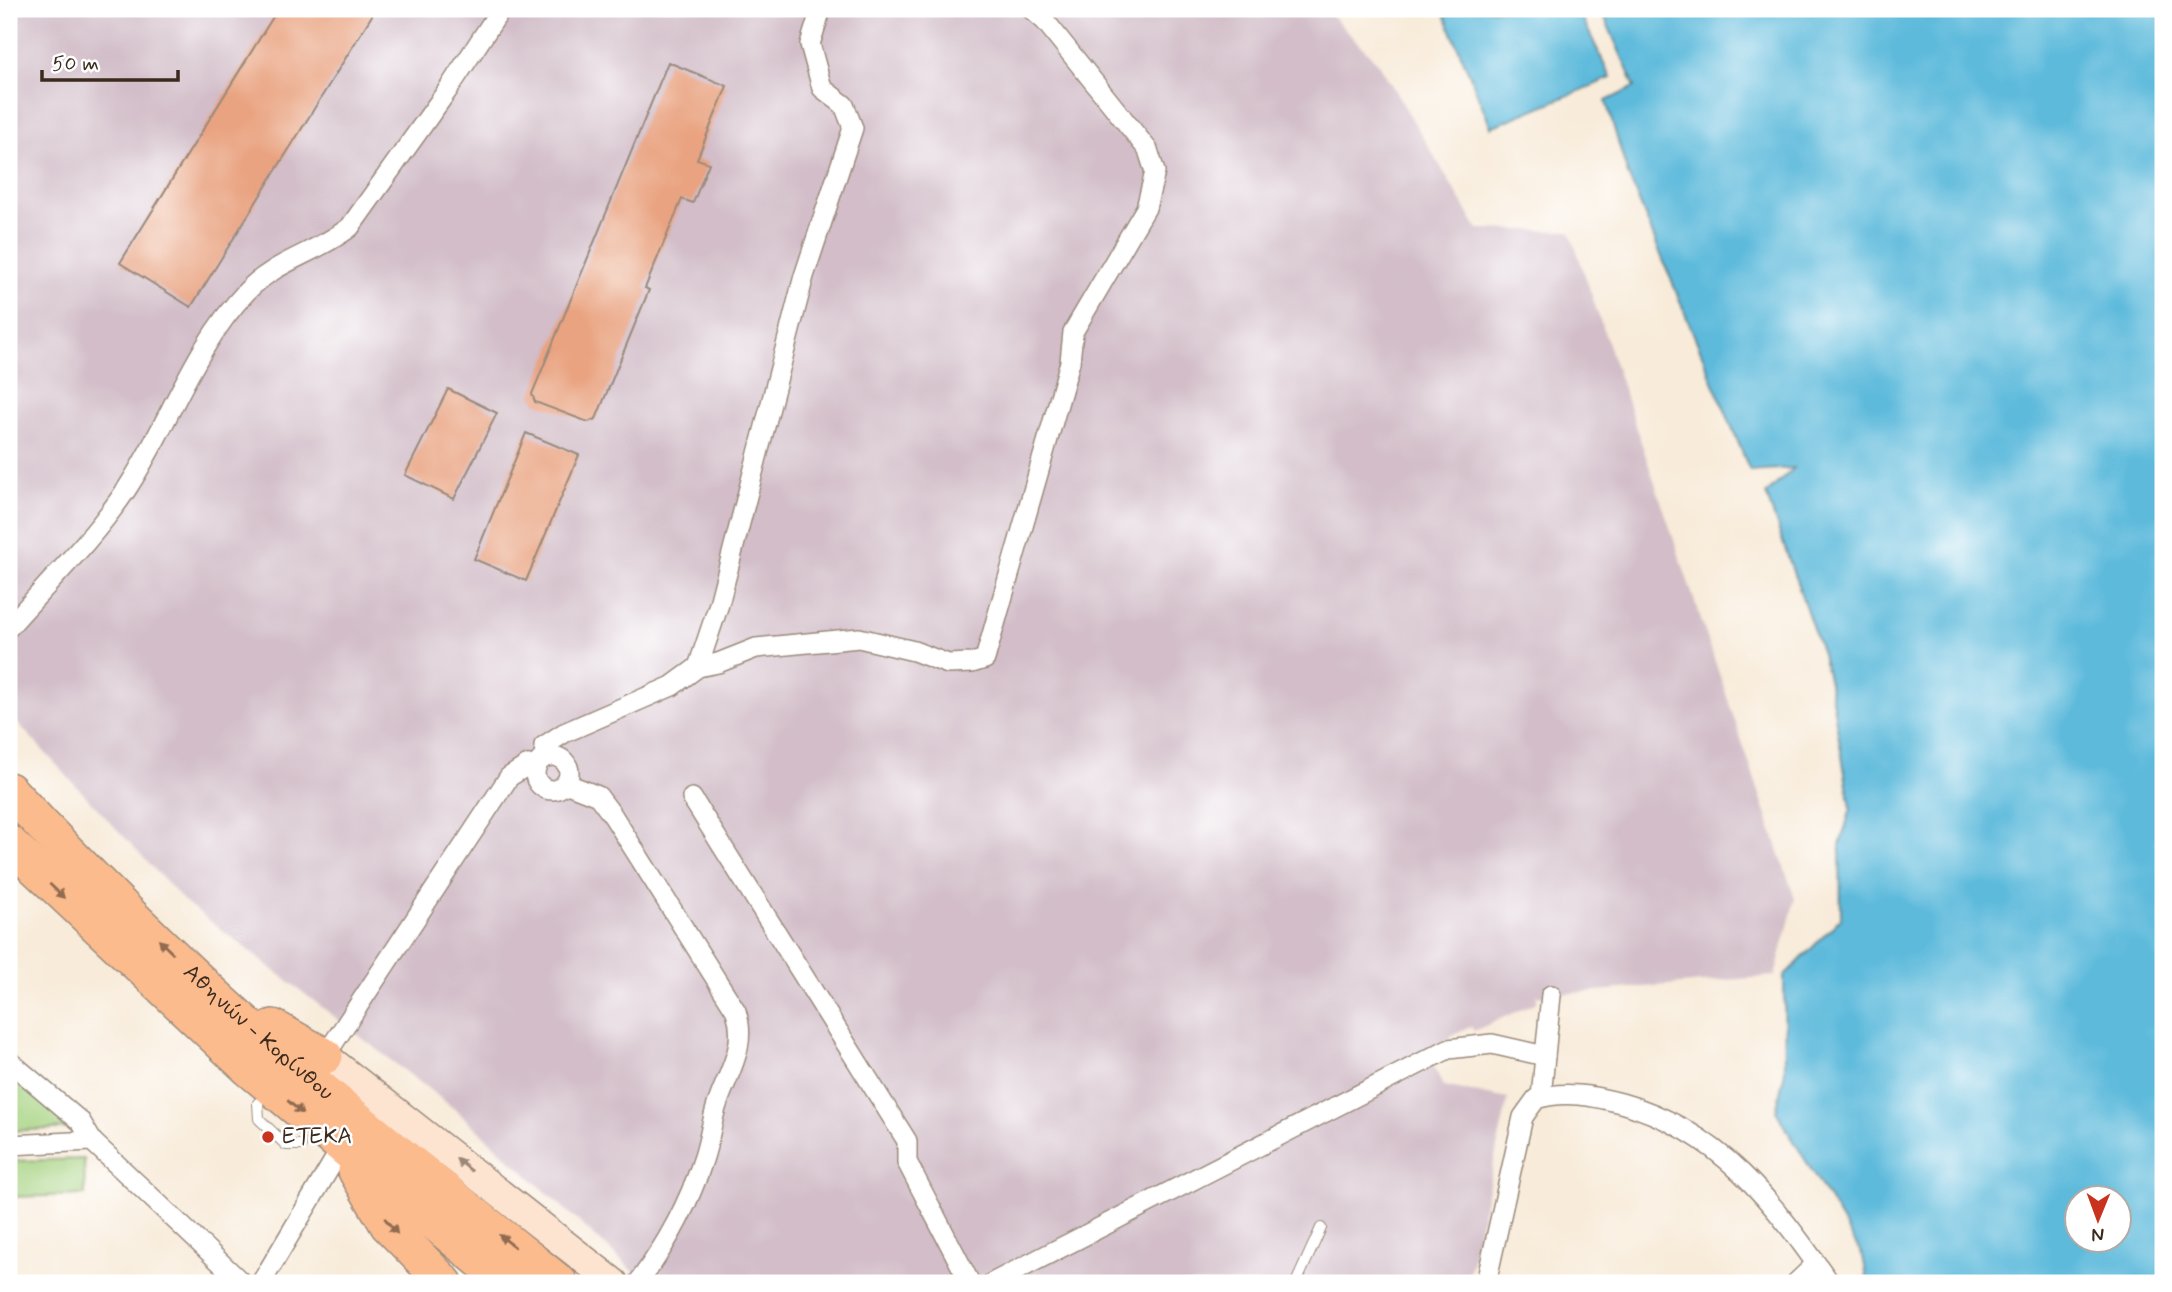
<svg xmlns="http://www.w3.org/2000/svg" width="2172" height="1292" viewBox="0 0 2172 1292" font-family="Mynerve,sans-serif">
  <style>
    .industrial { fill: #d2bdc8 }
    .green { fill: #a5d27f; stroke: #707e4e; stroke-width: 2 }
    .water { fill: #5dbadb; stroke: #4c727c; stroke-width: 2; fill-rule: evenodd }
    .building { fill: #e9a380 }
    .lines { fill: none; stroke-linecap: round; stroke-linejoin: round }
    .lane-casing { stroke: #9a8a7c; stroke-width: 12 }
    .street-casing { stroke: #9a8a7c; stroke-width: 22 }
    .secondary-casing { stroke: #9a8a7c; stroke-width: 31 }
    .highway-casing { stroke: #9a8a7c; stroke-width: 38 }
    .lane { stroke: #fff; stroke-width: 10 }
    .street { stroke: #fff; stroke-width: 19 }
    .secondary { stroke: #fde4d1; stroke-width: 28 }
    .highway { stroke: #fbbb8d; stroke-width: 35 }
    .oneway { fill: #916b50 }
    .oneway2 { fill: #9c8778 }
    .poi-dot { fill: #c8321e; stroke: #fff; stroke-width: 2.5 }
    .labels { text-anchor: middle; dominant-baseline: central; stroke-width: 5; stroke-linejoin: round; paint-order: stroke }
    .street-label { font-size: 23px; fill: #3b2a1e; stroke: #fff }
    .poi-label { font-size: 23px; fill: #3b2a1e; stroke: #fff; text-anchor: start }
  </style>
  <rect width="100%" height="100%" fill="#fff"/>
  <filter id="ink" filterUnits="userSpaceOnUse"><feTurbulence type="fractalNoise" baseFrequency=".0143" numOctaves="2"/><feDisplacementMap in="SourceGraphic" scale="14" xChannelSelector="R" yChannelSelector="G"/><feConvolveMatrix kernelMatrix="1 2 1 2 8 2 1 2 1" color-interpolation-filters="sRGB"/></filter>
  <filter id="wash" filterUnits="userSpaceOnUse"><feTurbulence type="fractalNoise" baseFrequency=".00686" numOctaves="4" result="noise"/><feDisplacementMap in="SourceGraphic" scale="28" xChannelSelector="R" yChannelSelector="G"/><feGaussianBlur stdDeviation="1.57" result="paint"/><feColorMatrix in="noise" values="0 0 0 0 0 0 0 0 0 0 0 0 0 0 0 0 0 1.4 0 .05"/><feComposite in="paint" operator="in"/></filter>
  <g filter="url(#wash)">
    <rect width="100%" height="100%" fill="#f8ebd9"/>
    <polygon class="industrial" points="9,9 1325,9 1379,64 1478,229 1570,231 1795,899 1775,976 1537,996 1537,1002 1474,1031 1471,1026 1426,1051 1444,1086 1508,1099 1467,1283 646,1283 457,1111 184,901 9,714"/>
    <g class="green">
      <polygon points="9,1070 10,1070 72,1128 9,1131"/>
      <polygon points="84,1159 85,1195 9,1197 9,1161"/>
    </g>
    <g class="water">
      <polygon points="1434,9 1578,9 1611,78 1491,127 1444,13"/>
      <path d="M1601,9h562v1274h-295l-5,-27 -87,-145 9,-40 -1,-94 57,-59 -1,-73 11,-37 -21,-121 -8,-33 -56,-160 28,-26 -44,3 -122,-296 -22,-74 29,-14zM2078,1198h42v42h-42z"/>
    </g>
    <g id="blocks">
      <g class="building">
        <polygon points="278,9 376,9 191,307 120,263"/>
        <polygon points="668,62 727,86 697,159 709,163 693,203 682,199 645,288 649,290 596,419 588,422 535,402 532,394"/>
        <polygon points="448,389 497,413 454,499 405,475"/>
        <polygon points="526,433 579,455 526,581 474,559"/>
      </g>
    </g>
  </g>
  <g filter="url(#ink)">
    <use href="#blocks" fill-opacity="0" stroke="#9a8a7c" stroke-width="2"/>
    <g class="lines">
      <g class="lane-casing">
        <g id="lane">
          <polyline points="258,1103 259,1119 286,1145 301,1145"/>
          <polyline points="1296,1283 1321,1228"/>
        </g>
      </g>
      <g class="street-casing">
        <g id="street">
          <path d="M9,627c39,-44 84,-88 117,-137 43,-65 66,-141 121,-199 30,-31 70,-38 103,-64l97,-136 54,-82"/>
          <polyline points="698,667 719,604 804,276 853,128 844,105 822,88 810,44 821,9"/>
          <circle cx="552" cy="773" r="17"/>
          <polyline points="546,757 544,746 564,733 672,686 698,667 718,663 756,648 859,638 914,651 948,664 972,663 985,659 1070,362 1073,332 1146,208 1155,172 1148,150 1045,21 1031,9"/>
          <path d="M565,783l33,13 15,20 123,195c12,37 -9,62 -20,97 -5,17 -7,35 -13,52 -14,43 -38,87 -65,123"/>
          <polyline points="692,798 907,1141 907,1162 970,1283"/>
          <polyline points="325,1056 509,777 528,765 535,770"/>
          <polyline points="9,1061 81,1122 92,1141 242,1283"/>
          <polyline points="1541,1097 1551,995"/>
          <polyline points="9,1145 92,1141"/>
          <polyline points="261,1283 342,1147"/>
          <polyline points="992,1283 1448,1049 1492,1044 1545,1056"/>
          <path d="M1486,1283l37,-166 13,-18c28,-9 58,-3 85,4 99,27 152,99 209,180"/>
          <polyline points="1796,1283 1816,1264"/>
        </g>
      </g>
      <g class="secondary-casing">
        <polyline id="secondary" points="325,1056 614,1283"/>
      </g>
      <g class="highway-casing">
        <g id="highway">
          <path id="s1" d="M9,790c80,86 165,170 253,248 97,85 198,164 298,245"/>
          <polyline points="9,843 248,1068 507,1283"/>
          <polyline points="273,1027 325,1056"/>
          <polyline points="356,1171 388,1225 445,1283"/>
        </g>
      </g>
      <use href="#lane" class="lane"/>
      <use href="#street" class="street"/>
      <use href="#secondary" class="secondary"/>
      <use href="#highway" class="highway"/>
    </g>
    <defs><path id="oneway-solid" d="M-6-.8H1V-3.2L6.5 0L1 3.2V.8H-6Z" transform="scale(1.75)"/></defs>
    <g class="oneway">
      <use href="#oneway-solid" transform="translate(57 891) rotate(44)"/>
      <use href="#oneway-solid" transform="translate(166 947) rotate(-136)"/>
      <use href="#oneway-solid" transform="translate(295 1107) rotate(41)"/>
      <use href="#oneway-solid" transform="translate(391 1226) rotate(51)"/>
      <use href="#oneway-solid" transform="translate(507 1241) rotate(-142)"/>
    </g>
    <use class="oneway2" href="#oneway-solid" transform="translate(464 1165) rotate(-142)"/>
  </g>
  <circle class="poi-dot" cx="268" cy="1137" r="7"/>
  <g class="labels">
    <g class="street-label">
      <text stroke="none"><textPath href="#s1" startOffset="348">Αθηνών - Κορίνθου</textPath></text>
    </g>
    <g class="poi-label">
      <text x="282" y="1137">ΕΤΕΚΑ</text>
    </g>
  </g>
  <rect width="2172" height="1292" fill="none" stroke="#fff" stroke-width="35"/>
  <g transform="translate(2098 1219) rotate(181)"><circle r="33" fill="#ffffff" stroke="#b1aaa5" stroke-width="2"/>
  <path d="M0-5L12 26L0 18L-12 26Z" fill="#c8321e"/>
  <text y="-10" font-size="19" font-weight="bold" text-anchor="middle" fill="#3b2a1e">N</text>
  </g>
  <path d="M42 70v10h136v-10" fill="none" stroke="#3b2a1e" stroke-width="3.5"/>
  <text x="52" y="70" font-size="21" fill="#3b2a1e" stroke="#ffffff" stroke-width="5" paint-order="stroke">50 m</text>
</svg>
